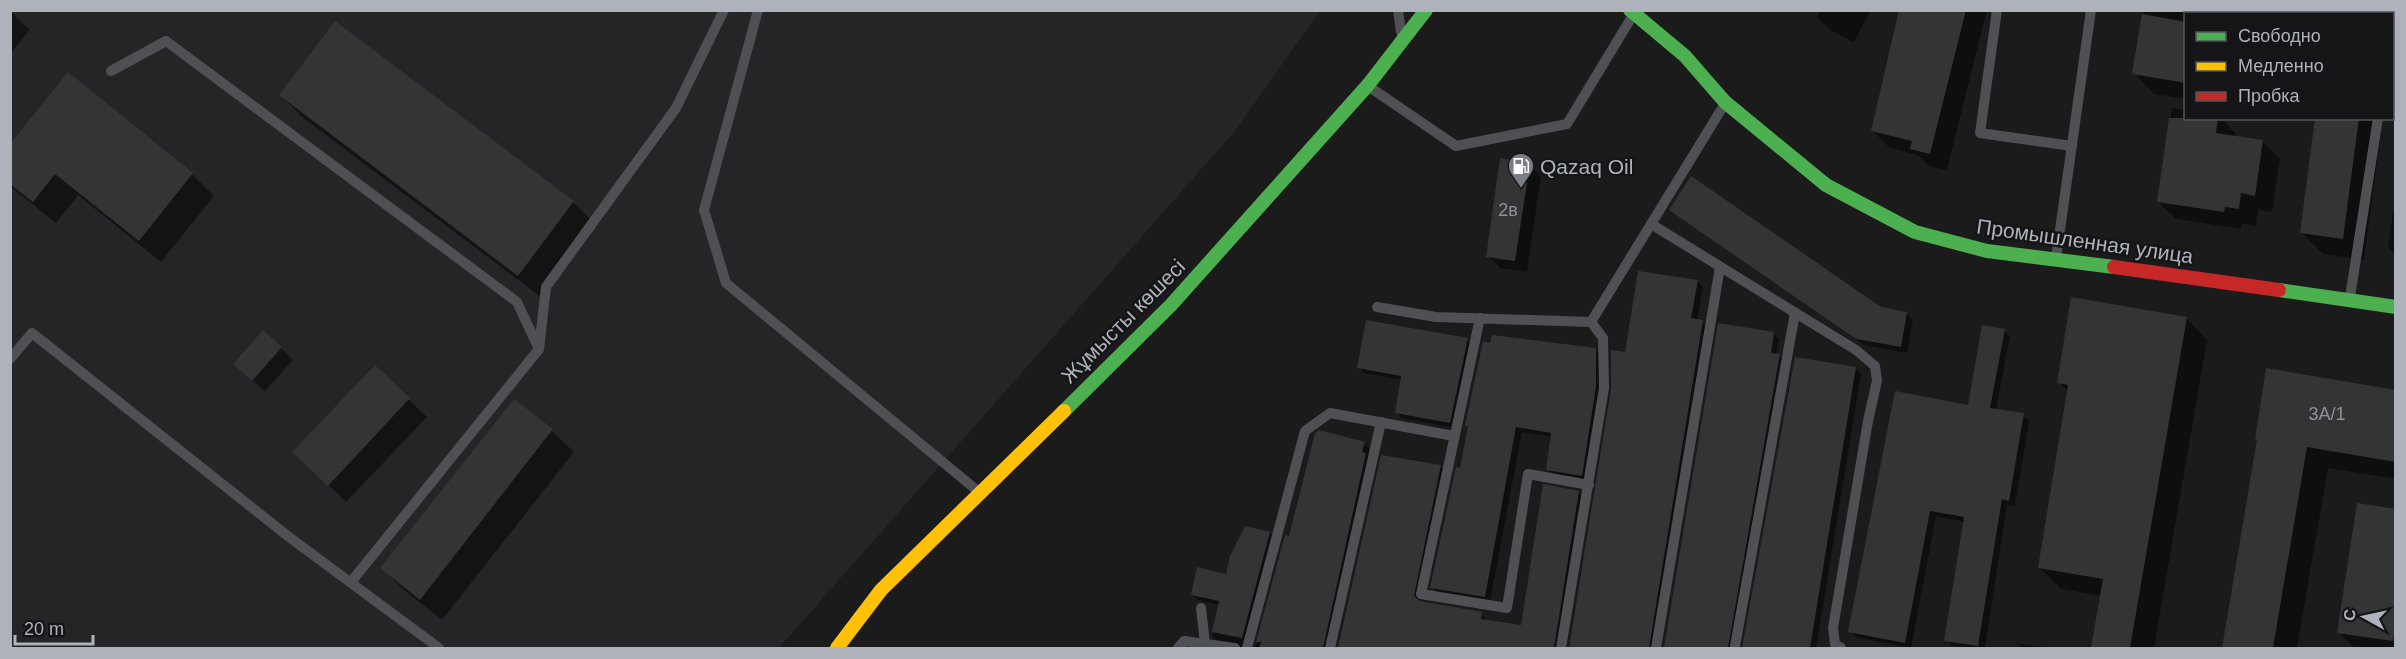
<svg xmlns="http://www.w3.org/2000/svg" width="2406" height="659" viewBox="0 0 2406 659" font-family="Arial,sans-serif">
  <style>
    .built { fill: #252527 }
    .shadow { fill: #0007 }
    .building { fill: #343435 }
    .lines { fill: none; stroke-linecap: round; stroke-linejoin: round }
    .lane { stroke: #4f5054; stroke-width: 10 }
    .fast { stroke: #4caf50; stroke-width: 14 }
    .slow { stroke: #ffc107; stroke-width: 14 }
    .jam { stroke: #c62828; stroke-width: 14 }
    .labels { text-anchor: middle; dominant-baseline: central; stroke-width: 5; stroke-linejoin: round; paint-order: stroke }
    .number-label { font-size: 18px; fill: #8f929a }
    .poi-label { font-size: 21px; fill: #adb2bb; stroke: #151517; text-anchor: start }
    .street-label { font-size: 21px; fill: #adb2bb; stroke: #151517 }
  </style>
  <rect width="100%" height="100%" fill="#1b1b1b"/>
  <polygon class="built" points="10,11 1320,11 1234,132 779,648 11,648"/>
  <g class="shadow">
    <polygon points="1820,10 1871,10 1854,42 1829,29 1817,17"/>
    <polygon points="1900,10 1987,10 1947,170 1929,166 1918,155 1890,148 1873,131"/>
    <polygon points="2144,10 2362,10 2362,14 2186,14 2186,99 2154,94 2134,73"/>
    <polygon points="10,11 30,30 10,54"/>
    <polygon points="335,23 573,202 595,224 541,297 302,117 281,95"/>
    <polygon points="69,74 192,174 214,196 161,262 78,195 56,223 10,186 10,147"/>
    <polygon points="2172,108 2186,110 2186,118 2221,118 2235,133 2234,137 2262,141 2280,159 2272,212 2258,210 2256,226 2242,223 2241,229 2176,219 2158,202"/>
    <polygon points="2316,118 2383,118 2364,260 2323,254 2301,232"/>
    <polygon points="1529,164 1541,176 1527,272 1500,268 1488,256"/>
    <polygon points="1671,209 1881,309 1906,313 1913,320 1907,353 1864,345"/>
    <polygon points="2393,213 2396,213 2396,254 2388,247"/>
    <polygon points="1697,281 1703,287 1697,321 1703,322 1709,327 1656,648 1569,648 1613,389 1627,354"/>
    <polygon points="2186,318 2207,340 2154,648 2093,648 2102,596 2061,589 2040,568 2069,392 2059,382"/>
    <polygon points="1719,324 1773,333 1779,339 1776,355 1785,361 1735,648 1665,648"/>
    <polygon points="2004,330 2010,336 1996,410 2023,415 2029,421 2015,506 2007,505 1985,648 1952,646 1946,640 1965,522 1936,516 1911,648 1856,637 1850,631 1969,407"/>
    <polygon points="1467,340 1473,346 1455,428 1402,418 1396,412 1402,380 1364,373 1359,367"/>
    <polygon points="281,348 293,360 265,391 247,376"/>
    <polygon points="1595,350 1601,355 1602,394 1587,481 1553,475 1547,469 1552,437 1522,432 1490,602 1437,593 1432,587 1461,470 1469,428 1466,425"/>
    <polygon points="1796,358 1855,368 1861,374 1816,648 1743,648"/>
    <polygon points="375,367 427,417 346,502 312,469"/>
    <polygon points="2396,391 2396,479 2328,468 2297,648 2224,648 2258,440"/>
    <polygon points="514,401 552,431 574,452 442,620 404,590 382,568"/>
    <polygon points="1364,443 1370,449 1329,648 1255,648 1286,537 1290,538"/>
    <polygon points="1382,457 1440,466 1446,472 1419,603 1481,613 1487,621 1522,627 1579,492 1584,498 1560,648 1339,648"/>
    <polygon points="2396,510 2396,648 2355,648 2339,633"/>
    <polygon points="1270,533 1275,539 1246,648 1219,643 1213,637 1220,605 1198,600 1192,595 1228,576"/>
    <polygon points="2020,644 2050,648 2019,648"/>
  </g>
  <g class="building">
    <polygon points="1899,10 1966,10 1930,154 1910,149 1912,141 1871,131"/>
    <polygon points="2142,14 2186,22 2186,83 2132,74"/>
    <polygon points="335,21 574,201 518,276 279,95"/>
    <polygon points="68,72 193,173 139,241 55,174 33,202 10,184 10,144"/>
    <polygon points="2169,118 2218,118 2216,133 2263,140 2255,196 2241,193 2239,209 2225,207 2224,212 2157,202"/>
    <polygon points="2315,118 2359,118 2343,239 2300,233"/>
    <polygon points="1500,158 1530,163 1515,261 1486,257"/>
    <polygon points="1691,176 1881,307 1907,312 1901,347 1856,339 1669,210"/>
    <polygon points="1638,271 1698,280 1691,318 1703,320 1649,648 1569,648 1611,389 1611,350 1625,352"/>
    <polygon points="2071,297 2187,317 2130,648 2091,648 2103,579 2038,568 2068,385 2057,383"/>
    <polygon points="1366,320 1468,338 1450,423 1395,413 1401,376 1357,368"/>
    <polygon points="1718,323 1774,332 1771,353 1780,354 1728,648 1664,648"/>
    <polygon points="1982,325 2005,329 1990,408 2024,413 2009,501 2002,499 1978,646 1944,641 1964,517 1930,511 1905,643 1848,632 1895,391 1968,405"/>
    <polygon points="263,330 282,347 252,381 233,364"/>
    <polygon points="1492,335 1596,348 1596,387 1582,476 1546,470 1551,433 1516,427 1485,597 1430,588 1456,467 1460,468 1468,426 1465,426 1483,341 1490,343"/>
    <polygon points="1795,357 1856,367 1810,648 1742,648"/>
    <polygon points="375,365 410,398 328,486 292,452"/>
    <polygon points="2266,368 2396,390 2396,462 2307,447 2273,648 2222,648 2257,439 2255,439"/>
    <polygon points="514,399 553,429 420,600 380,568"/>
    <polygon points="1319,430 1365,442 1362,452 1366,453 1323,648 1259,648 1261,642 1256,642 1285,535 1289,536 1315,433"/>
    <polygon points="1381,455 1441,465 1414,596 1420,601 1482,612 1481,619 1521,625 1543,484 1579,491 1554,648 1338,648"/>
    <polygon points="2357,503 2396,509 2396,626 2393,641 2337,633"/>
    <polygon points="1245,526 1270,532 1242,638 1212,632 1219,601 1191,595 1197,567 1226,574 1230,556"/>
  </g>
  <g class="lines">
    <g class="lane">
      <polyline points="758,10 704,210 726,283 979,492"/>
      <polyline points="1398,10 1401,32"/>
      <polyline points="1997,10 1980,133 2072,146"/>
      <polyline points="2392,48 2396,48"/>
      <polyline points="111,71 166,41 517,302 539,349"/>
      <polyline points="1368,86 1456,146 1567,124 1633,15"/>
      <polyline points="1651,224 1856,350 1875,366 1877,381 1868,421 1833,628 1835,644 1841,648"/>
      <polyline points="2056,258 2091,10"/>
      <polyline points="2350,297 2378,118"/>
      <polyline points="1377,307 1436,317 1591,322 1724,105"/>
      <polyline points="1480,318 1421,594 1507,608 1528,474 1589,485"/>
      <polyline points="10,359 32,333 289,537 439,648"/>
      <polyline points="351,582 539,349 546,287 676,108 724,10"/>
      <polyline points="1201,608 1205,644"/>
      <polyline points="1735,646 1795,313"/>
      <polyline points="1178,648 1184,641 1235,648"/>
      <polyline points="1247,648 1305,431 1330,413 1454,436"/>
      <polyline points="1330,648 1381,422"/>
      <polyline points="1561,648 1604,388 1603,338 1591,322"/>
      <polyline points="1656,648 1720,267"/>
    </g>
    <g class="fast">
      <polyline points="1630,10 1685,56 1725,102 1826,185 1915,232 1987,251 2114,267"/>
      <polyline points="2279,290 2396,307"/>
      <polyline points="1064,411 1171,305 1368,85 1426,10"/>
    </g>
    <polyline class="slow" points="837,648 881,590 1064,411"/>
    <polyline class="jam" points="2114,267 2279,290"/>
  </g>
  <defs>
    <g id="fuel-pin" transform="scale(1.35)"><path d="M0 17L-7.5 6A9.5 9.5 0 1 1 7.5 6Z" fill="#7a7d83" stroke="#151517"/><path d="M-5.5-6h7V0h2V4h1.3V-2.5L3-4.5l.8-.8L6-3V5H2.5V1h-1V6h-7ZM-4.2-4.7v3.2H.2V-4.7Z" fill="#fff"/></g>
  </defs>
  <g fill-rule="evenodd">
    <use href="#fuel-pin" x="1521" y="166"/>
  </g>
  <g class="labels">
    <g class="number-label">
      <text x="1508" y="210">2в</text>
      <text x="2327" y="414">3А/1</text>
    </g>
    <g class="poi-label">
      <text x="1540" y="166">Qazaq Oil</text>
    </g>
    <g class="street-label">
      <text transform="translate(2085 241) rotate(8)">Промышленная улица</text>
      <text transform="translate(1123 321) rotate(-45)">Жұмысты көшесі</text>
    </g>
  </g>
  <rect width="2406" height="659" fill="none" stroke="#adb2bb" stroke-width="24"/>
  <rect x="2184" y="12" width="210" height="108" fill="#151517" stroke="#525459" stroke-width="1.5"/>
  <rect x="2196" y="32" width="30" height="9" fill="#4caf50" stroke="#525459" stroke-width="1.5"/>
  <text x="2238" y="42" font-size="18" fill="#adb2bb">Свободно</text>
  <rect x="2196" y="62" width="30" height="9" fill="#ffc107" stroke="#525459" stroke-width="1.5"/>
  <text x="2238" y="72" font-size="18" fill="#adb2bb">Медленно</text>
  <rect x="2196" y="92" width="30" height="9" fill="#c62828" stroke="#525459" stroke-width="1.5"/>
  <text x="2238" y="102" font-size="18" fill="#adb2bb">Пробка</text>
  <g transform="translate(2364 617) rotate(278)" stroke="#151517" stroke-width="4.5" paint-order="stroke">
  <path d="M0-4.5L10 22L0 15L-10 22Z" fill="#adb2bb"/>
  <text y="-9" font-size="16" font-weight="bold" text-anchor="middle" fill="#adb2bb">С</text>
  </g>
  <path d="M15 635v9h78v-9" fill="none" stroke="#adb2bb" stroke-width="3"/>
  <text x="24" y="635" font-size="18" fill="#adb2bb" stroke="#151517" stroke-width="4.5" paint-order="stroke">20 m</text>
</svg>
